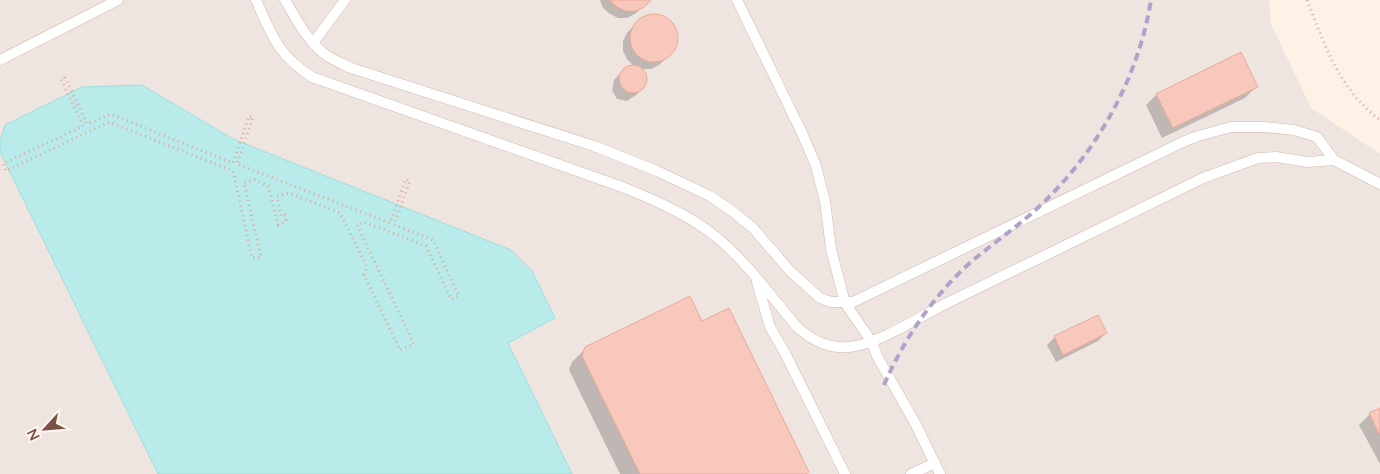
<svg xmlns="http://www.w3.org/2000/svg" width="1380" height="474" viewBox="0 0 1380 474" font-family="Lato,sans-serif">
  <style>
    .industrial { fill: #efe5e0 }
    .water { fill: #b8ebe9; stroke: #9ddedc }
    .shadow { fill: #0003 }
    .building { fill: #f7c8bb; stroke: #ebaa99 }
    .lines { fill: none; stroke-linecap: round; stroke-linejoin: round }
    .lane-casing { stroke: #d5b8ad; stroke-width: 11 }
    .path { stroke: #ddaa9d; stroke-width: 3; stroke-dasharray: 1 4; stroke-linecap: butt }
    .lane { stroke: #fff; stroke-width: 10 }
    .rail { stroke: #b1a2ca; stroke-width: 4; stroke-dasharray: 8 5; stroke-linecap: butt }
  </style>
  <rect width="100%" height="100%" fill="#fef1e6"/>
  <g class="industrial">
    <polygon points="0,0 1269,0 1271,24 1311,108 1380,154 1380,474 572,474 508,343 511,250 233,139 142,85 5,125 0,141"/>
    <polygon points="0,152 158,474 0,474"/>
  </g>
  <polygon class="water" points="142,85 233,139 511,250 532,271 555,318 508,343 572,474 158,474 0,152 0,141 5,125 82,87"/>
  <g class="shadow">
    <polygon points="600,0 650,0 635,14 627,18 618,18 610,14 603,8"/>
    <polygon points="650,15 659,15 667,18 674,24 677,33 677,42 674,51 659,65 651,69 641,69 646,77 644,87 636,95 627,101 617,99 612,90 614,80 625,68 634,66 627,59 623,51 623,41 627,33 641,18"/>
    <polygon points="1256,87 1245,98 1162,138 1146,105 1156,95"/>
    <polygon points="701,323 806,474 620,474 569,370 572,362 586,348"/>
    <polygon points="1106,333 1098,341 1056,362 1047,345 1055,337"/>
    <polygon points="1380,409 1380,464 1359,425 1370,414"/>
  </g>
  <g class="building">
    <polygon points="610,0 651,0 644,7 636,11 626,11 617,7"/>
    <circle cx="654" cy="38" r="24"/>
    <polygon points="1241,52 1258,87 1173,128 1156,94"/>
    <circle cx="633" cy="79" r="14"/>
    <polygon points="690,296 702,321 729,308 809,472 806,474 640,474 582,356 585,347"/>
    <polygon points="1098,315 1107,333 1063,355 1054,336"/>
    <polygon points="1380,408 1380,433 1379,434 1369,413"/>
  </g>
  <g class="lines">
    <g class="lane-casing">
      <g id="lane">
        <path d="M256,0c16,36 22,55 56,77l313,111c29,12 57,24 82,42 33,23 64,66 90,97 15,13 31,22 52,20 30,-3 72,-31 100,-45 85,-41 169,-82 254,-124l55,-20 18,-1 32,5 26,-2"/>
        <path d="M285,0c12,20 22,41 41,55 7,5 17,9 25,13l243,78 63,25 53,25 22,15 21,17 37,43 30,27 11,4h22l332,-161 13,-5 33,-9h33l30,3 23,7 17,23 46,24"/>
        <polyline points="737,0 802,133 816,166 825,201 831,249 845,303 872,342 877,356 915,423 940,474"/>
        <polyline points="313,43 345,0"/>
        <polyline points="0,60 118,0"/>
        <polyline points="757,282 770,327 785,353 845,474"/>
        <polyline points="911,474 935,463"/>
      </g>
    </g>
    <g class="path">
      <path d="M1307,0c18,46 32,89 73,120"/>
      <polygon points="65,77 87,124 110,114 233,163 249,116 253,117 237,164 390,223 406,179 410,181 394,225 433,240 459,296 451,299 426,246 364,222 357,225 414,344 400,350 364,275 367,267 340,213 289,193 277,196 281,216 285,215 286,220 284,223 278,225 268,186 255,180 244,182 261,257 252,258 233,171 109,122 6,171 3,164 83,126 61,79"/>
    </g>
    <use href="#lane" class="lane"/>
    <path class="rail" d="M884,385c20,-46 49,-89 87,-123 26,-22 55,-41 79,-66 52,-53 89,-122 101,-196"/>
  </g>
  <g transform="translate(45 429) rotate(244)" stroke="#fff6ef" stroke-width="4" paint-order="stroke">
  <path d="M0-4L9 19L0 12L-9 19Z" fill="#7b5147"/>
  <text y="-8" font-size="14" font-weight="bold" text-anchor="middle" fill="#7b5147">N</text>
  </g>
</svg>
